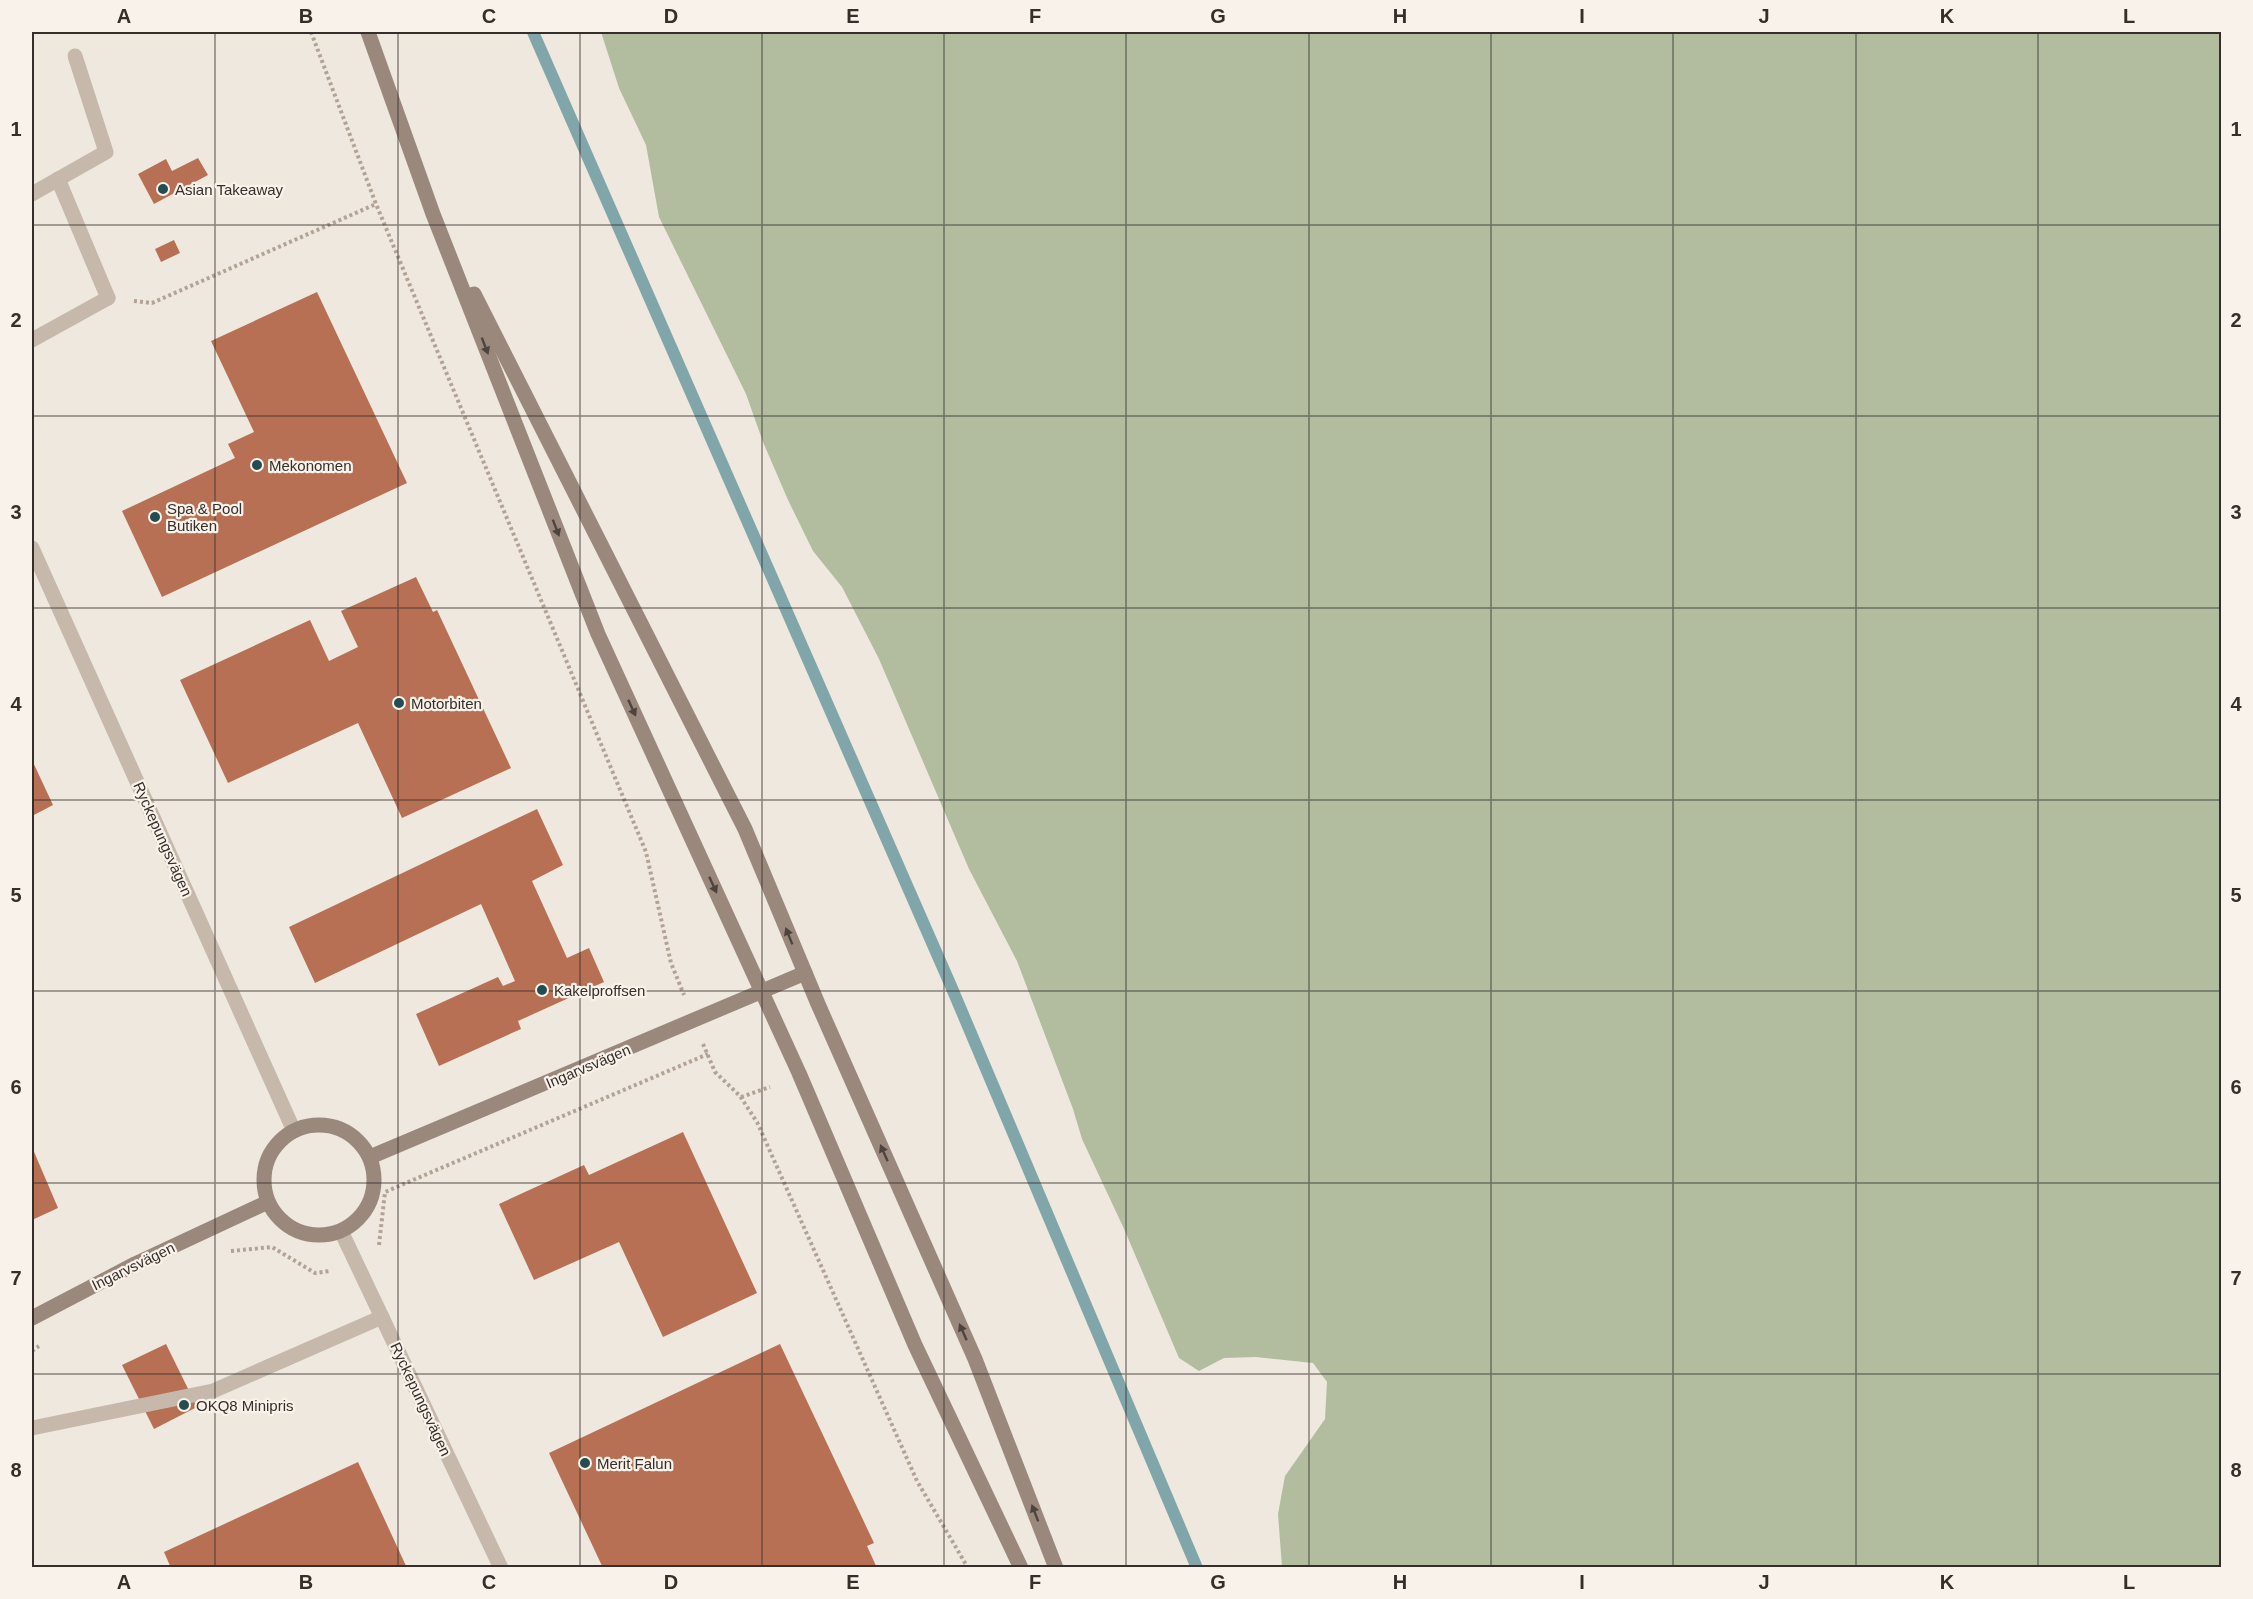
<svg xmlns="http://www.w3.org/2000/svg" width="2253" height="1599" viewBox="0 0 2253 1599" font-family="Helvetica,sans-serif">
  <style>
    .green { fill: #b2bda0 }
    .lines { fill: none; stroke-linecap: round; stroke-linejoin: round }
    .stream { stroke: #81a6a9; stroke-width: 12 }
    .building { fill: #b77054 }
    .path { stroke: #b2a396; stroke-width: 4; stroke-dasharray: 3 3; stroke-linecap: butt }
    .lane { stroke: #c6b9ab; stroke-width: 15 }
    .street { stroke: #c6b9ab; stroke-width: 15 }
    .secondary { stroke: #9a887d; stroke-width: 15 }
    .oneway { fill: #4e443f }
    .grid { fill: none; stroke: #352e2a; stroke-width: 1.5; stroke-opacity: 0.55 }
    .poi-dot { fill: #244d52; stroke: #f8f2ea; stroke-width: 2 }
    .labels { text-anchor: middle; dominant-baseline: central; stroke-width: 4.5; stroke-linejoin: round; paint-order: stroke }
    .poi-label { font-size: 15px; fill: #352e2a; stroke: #f8f2ea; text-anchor: start }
    .street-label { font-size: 15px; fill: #352e2a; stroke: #f8f2ea }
    .neatline { fill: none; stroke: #352e2a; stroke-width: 2 }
    .grid-label { font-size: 20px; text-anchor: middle; font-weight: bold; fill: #352e2a }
  </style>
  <rect width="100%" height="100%" fill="#efe8de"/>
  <polygon class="green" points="601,32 2221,32 2221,1567 1282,1567 1278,1514 1285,1476 1325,1419 1327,1382 1313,1363 1256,1357 1224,1358 1199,1371 1179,1358 1125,1231 1082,1139 1073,1109 1017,961 969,869 879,659 842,587 813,551 788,500 763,442 746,394 659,217 646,145 619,88"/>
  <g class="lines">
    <polyline class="stream" points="533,32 951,986 1197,1568"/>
  </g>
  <g class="building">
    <polygon points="198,158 208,175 154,204 138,174 166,159 172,171"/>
    <polygon points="174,240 180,253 161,262 155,249"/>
    <polygon points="317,292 407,483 162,597 122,511 235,458 228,444 254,432 211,341"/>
    <polygon points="416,577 433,612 437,610 511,768 402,818 358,723 228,783 180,680 310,620 329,661 358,647 341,611"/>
    <polygon points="32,760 53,805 32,816"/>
    <polygon points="537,809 563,865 532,881 567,958 589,948 604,982 518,1021 521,1029 439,1066 416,1014 498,977 503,986 515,981 481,904 315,983 289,927"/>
    <polygon points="683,1132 757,1293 663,1337 619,1242 534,1280 499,1204 584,1165 589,1175"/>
    <polygon points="32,1147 58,1208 32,1220"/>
    <polygon points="166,1344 197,1407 154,1429 122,1365"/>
    <polygon points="780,1344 874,1543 867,1546 877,1568 603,1568 549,1453"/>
    <polygon points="358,1462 407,1568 171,1568 164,1552"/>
  </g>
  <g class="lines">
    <g class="path">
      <polyline points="311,32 376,204 646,852 671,963 684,995"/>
      <polyline points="134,301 152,303 376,204"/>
      <polyline points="703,1044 715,1072 740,1096 757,1122 917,1481 968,1568"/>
      <polyline points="741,1097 770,1087"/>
      <polyline points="379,1245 385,1192 708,1054"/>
      <polyline points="231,1251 272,1247 315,1273 330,1271"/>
      <polyline points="32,1351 39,1346"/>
    </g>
    <g class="lane">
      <polyline points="58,179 108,298"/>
      <polyline points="32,194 106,152 75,56"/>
      <polyline points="32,1428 213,1391 382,1317"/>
    </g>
    <g class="street">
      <polyline points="32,340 108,298"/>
      <polyline points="32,548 294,1131"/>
      <polyline points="341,1231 501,1568"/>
    </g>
    <g class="secondary">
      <polyline points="368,32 433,214 598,634 799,1073 915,1345 1021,1568"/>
      <polyline points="474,294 745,829 818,1004 975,1359 1056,1568"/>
      <circle cx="319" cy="1180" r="55"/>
      <polyline points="370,1157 805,973"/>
      <polyline points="32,1318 135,1264 268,1202"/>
    </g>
  </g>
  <defs><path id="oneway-solid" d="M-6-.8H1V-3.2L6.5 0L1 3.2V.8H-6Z" transform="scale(1.5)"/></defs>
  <g class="oneway">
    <use href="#oneway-solid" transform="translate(485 346) rotate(69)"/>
    <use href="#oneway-solid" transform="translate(556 528) rotate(69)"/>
    <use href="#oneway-solid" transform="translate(632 708) rotate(65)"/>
    <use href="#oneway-solid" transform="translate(713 885) rotate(65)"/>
    <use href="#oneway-solid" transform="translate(789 936) rotate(-112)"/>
    <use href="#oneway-solid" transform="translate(884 1153) rotate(-114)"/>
    <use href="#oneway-solid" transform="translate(963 1332) rotate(-114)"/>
    <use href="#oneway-solid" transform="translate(1035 1513) rotate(-111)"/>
  </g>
  <path class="grid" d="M215,32v1536M398,32v1536M580,32v1536M762,32v1536M944,32v1536M1126,32v1536M1309,32v1536M1491,32v1536M1673,32v1536M1856,32v1536M2038,32v1536M32,225h2190M32,416h2190M32,608h2190M32,800h2190M32,991h2190M32,1183h2190M32,1374h2190"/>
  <g class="poi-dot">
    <circle cx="163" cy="189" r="6"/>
    <circle cx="257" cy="465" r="6"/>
    <circle cx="155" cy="517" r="6"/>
    <circle cx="399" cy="703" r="6"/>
    <circle cx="542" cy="990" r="6"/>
    <circle cx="184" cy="1405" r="6"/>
    <circle cx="585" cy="1463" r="6"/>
  </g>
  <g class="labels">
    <g class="poi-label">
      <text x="175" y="189">Asian Takeaway</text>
      <text x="269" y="465">Mekonomen</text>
      <text x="167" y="508">Spa &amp; Pool<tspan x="167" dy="17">Butiken</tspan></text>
      <text x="411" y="703">Motorbiten</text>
      <text x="554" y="990">Kakelproffsen</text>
      <text x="196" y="1405">OKQ8 Minipris</text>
      <text x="597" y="1463">Merit Falun</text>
    </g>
    <g class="street-label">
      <text transform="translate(163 839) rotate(66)">Ryckepungsvägen</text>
      <text transform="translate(588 1066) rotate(-23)">Ingarvsvägen</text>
      <text transform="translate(133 1266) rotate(-26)">Ingarvsvägen</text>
      <text transform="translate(421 1399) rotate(65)">Ryckepungsvägen</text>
    </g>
  </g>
  <rect width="2253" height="1599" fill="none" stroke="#f8f2ea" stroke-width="66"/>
  <rect x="33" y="33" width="2187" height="1533" class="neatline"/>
  <g class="grid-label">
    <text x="124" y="23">A</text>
    <text x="306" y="23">B</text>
    <text x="489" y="23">C</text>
    <text x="671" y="23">D</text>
    <text x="853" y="23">E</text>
    <text x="1035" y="23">F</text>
    <text x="1218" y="23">G</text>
    <text x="1400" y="23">H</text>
    <text x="1582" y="23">I</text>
    <text x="1764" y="23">J</text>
    <text x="1947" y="23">K</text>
    <text x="2129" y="23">L</text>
    <text x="16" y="136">1</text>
    <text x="2236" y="136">1</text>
    <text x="16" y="327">2</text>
    <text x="2236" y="327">2</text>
    <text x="16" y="519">3</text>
    <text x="2236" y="519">3</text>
    <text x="16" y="711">4</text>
    <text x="2236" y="711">4</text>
    <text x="16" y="902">5</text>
    <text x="2236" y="902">5</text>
    <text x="16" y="1094">6</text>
    <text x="2236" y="1094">6</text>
    <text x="16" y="1285">7</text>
    <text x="2236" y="1285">7</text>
    <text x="16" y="1477">8</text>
    <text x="2236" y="1477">8</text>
    <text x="124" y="1589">A</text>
    <text x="306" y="1589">B</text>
    <text x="489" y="1589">C</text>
    <text x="671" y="1589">D</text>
    <text x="853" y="1589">E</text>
    <text x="1035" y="1589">F</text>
    <text x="1218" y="1589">G</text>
    <text x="1400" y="1589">H</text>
    <text x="1582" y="1589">I</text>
    <text x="1764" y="1589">J</text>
    <text x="1947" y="1589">K</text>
    <text x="2129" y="1589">L</text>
  </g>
</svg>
